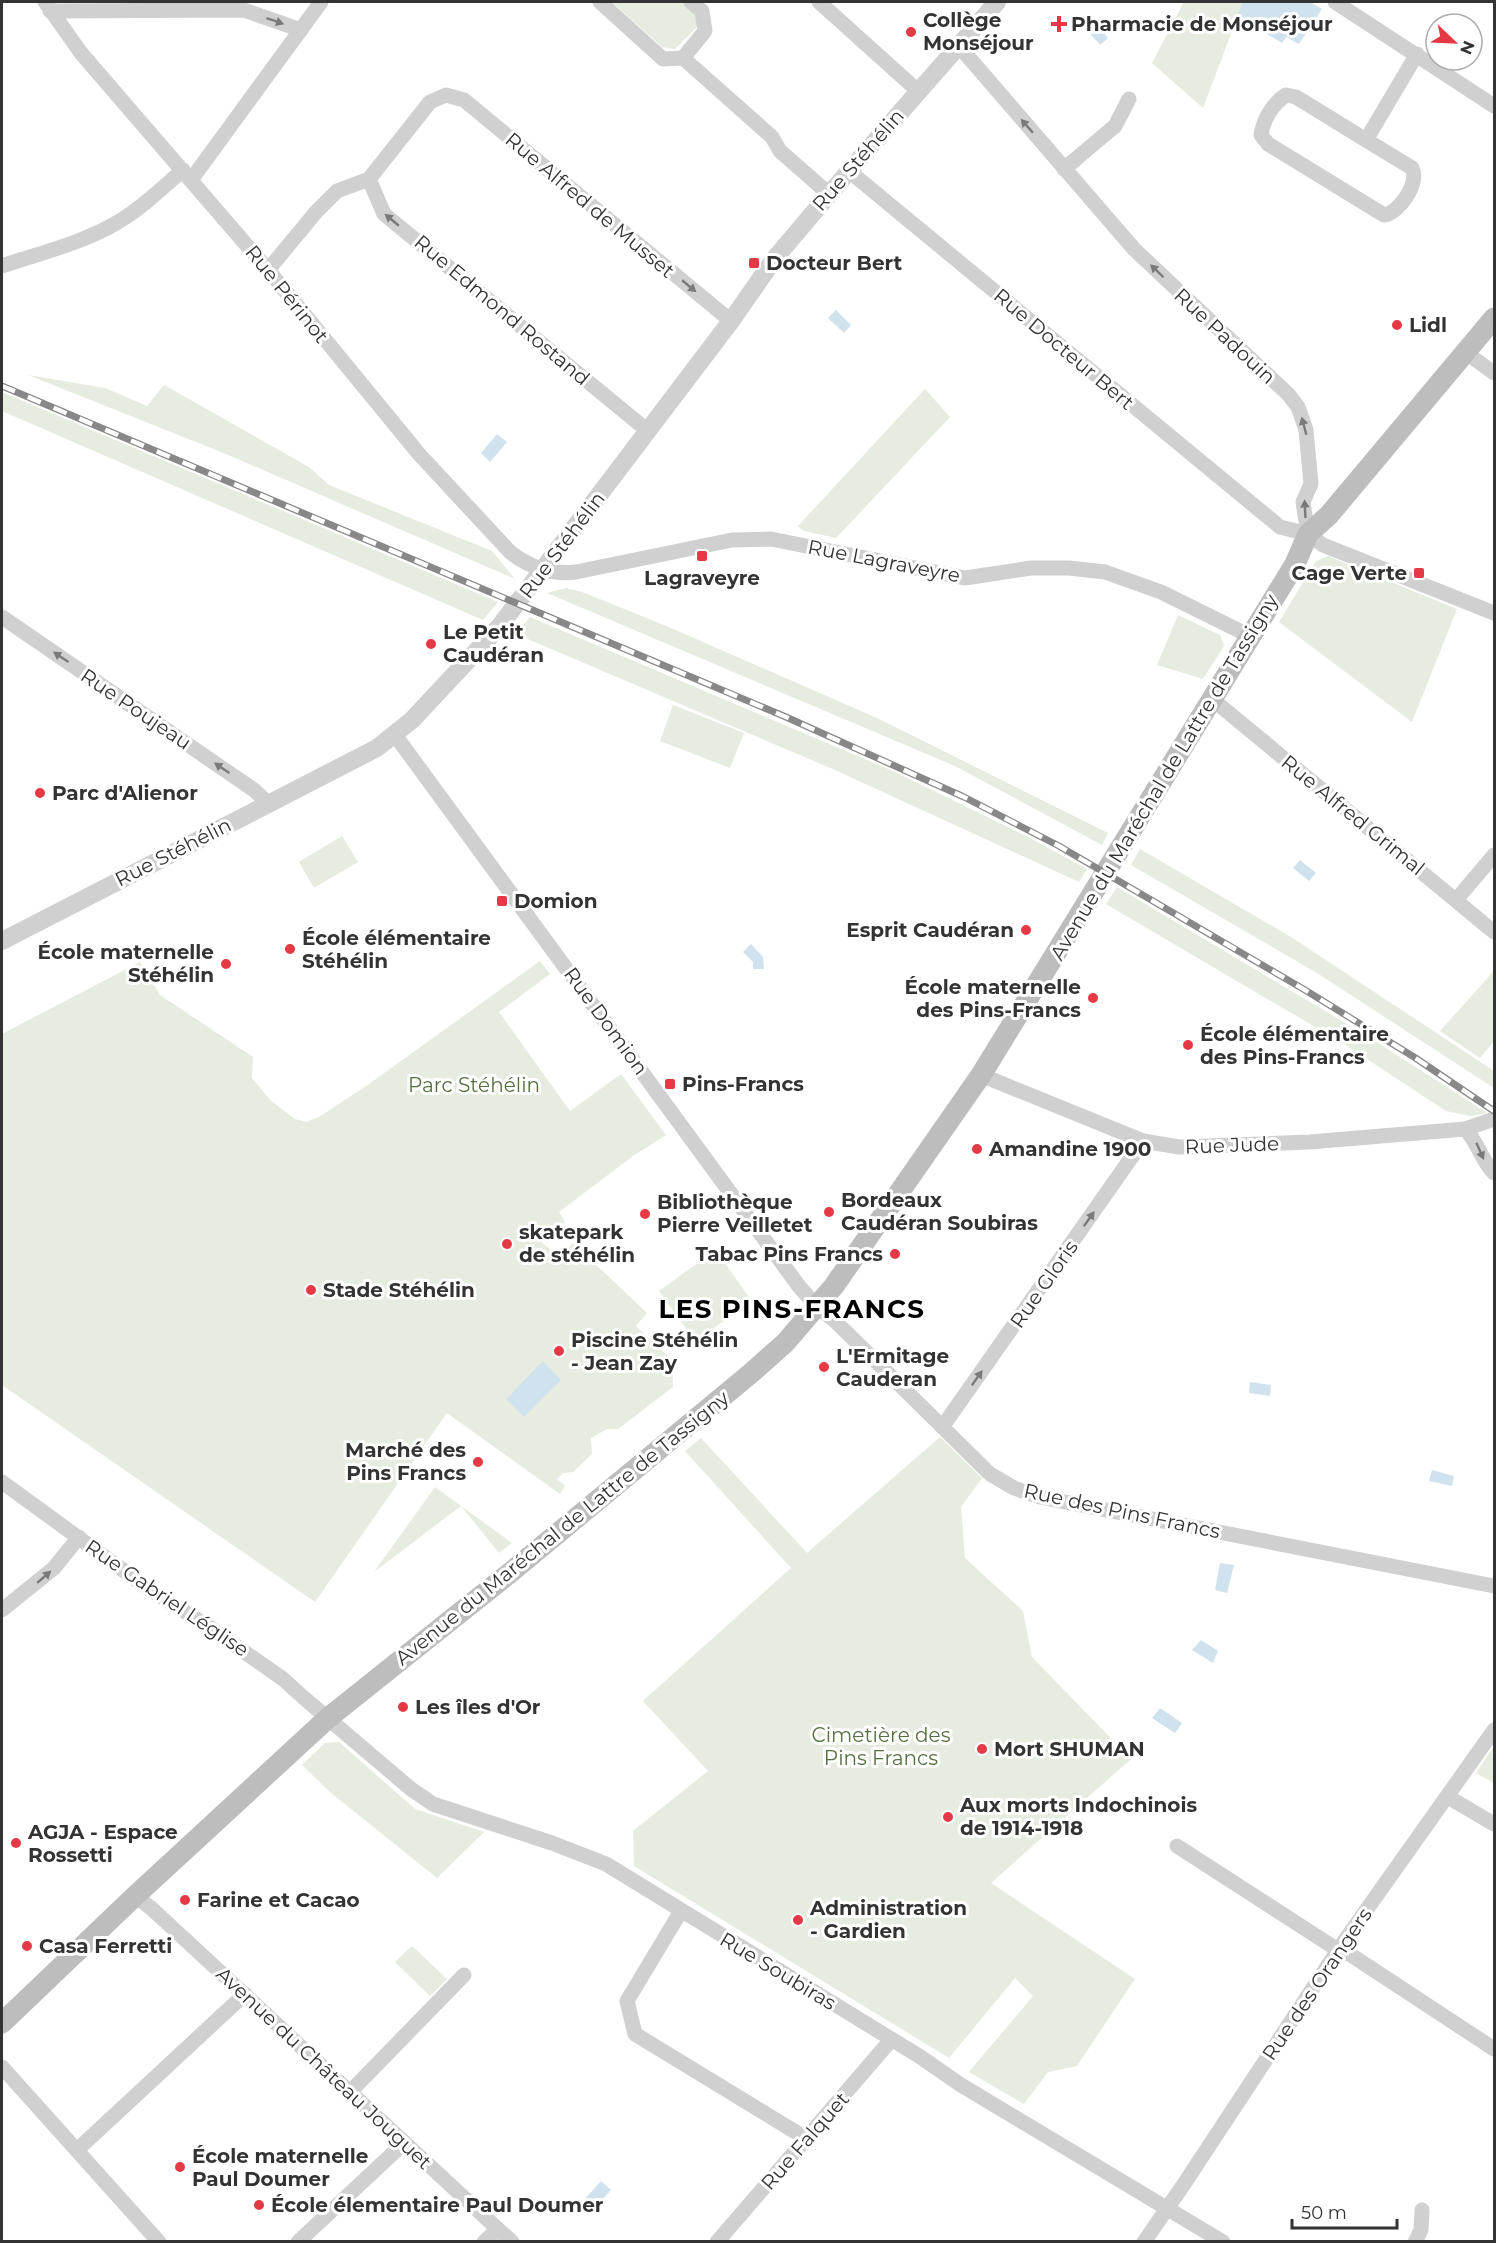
<svg xmlns="http://www.w3.org/2000/svg" width="1496" height="2243" viewBox="0 0 1496 2243" font-family="Montserrat,sans-serif">
  <style>
    .green { fill: #e6ecdf }
    .water { fill: #cfe2ee }
    .lines { fill: none; stroke-linecap: round; stroke-linejoin: round }
    .minor { stroke: #d0d0d0; stroke-width: 15 }
    .tertiary { stroke: #d0d0d0; stroke-width: 18 }
    .secondary { stroke: #bdbdbd; stroke-width: 21 }
    .rail-casing { stroke: #888; stroke-width: 7 }
    .rail { stroke: #fff; stroke-width: 4.5; stroke-dasharray: 14; stroke-linecap: butt }
    .oneway { fill: #7a7a7a }
    .poi-dot { fill: #e63946; stroke: #fff; stroke-width: 2 }
    .labels { text-anchor: middle; dominant-baseline: central; stroke-width: 6; stroke-linejoin: round; paint-order: stroke }
    .poi-label { font-size: 20px; font-weight: bold; fill: #333; stroke: #fff; text-anchor: start }
    .street-label { font-size: 20px; fill: #333; stroke: #fff }
    .park-label { font-size: 20px; fill: #56703f; stroke: #fff }
    .district-label { font-size: 26px; font-weight: bold; letter-spacing: 1.5px; fill: #000; stroke: #fff }
  </style>
  <rect width="100%" height="100%" fill="#fff"/>
  <g class="green">
    <polygon points="612,2 685,2 695,11 697,27 675,49 662,47"/>
    <polygon points="1184,2 1243,2 1203,108 1152,63"/>
    <polygon points="28,375 105,388 147,406 164,385 309,467 329,485 492,551 515,579 226,454"/>
    <polygon points="925,389 950,417 836,538 804,531 798,526"/>
    <polygon points="2,392 498,602 483,620 2,411"/>
    <polygon points="1328,556 1457,609 1412,722 1279,622 1316,561"/>
    <polygon points="566,588 585,593 671,628 877,718 1108,833 1102,845 955,766 547,593"/>
    <polygon points="1178,615 1220,635 1224,646 1203,679 1157,665"/>
    <polygon points="530,617 893,771 1026,836 1087,869 1079,882 835,770 516,634"/>
    <polygon points="673,705 744,733 730,768 660,741"/>
    <polygon points="342,836 358,862 314,888 299,862"/>
    <polygon points="1140,849 1291,937 1494,1071 1494,1088 1317,973 1131,865"/>
    <polygon points="1117,887 1372,1039 1487,1113 1470,1116 1446,1111 1344,1044 1106,904"/>
    <polygon points="540,961 550,974 499,1012 570,1111 621,1074 666,1135 633,1156 559,1212 565,1222 542,1243 560,1257 573,1243 647,1313 636,1326 672,1360 673,1387 618,1429 607,1429 591,1438 592,1454 573,1472 563,1473 557,1479 565,1486 560,1494 447,1413 315,1602 2,1385 2,1034 140,962 160,995 253,1057 252,1078 271,1101 295,1119 306,1122 319,1117 369,1084"/>
    <polygon points="1494,971 1494,1041 1480,1058 1440,1031"/>
    <polygon points="713,1252 717,1252 751,1300 751,1302 695,1341 659,1291"/>
    <polygon points="940,1437 982,1478 961,1507 965,1558 1023,1611 1032,1657 1131,1759 991,1883 1135,1979 1077,2066 1048,2072 1024,2104 969,2072 1033,1996 1015,1978 949,2058 634,1866 633,1831 708,1771 643,1701 791,1568 685,1451 701,1438 807,1553"/>
    <polygon points="435,1487 512,1543 499,1553 461,1506 374,1572"/>
    <polygon points="339,1742 415,1809 484,1832 437,1878 330,1792 302,1765 325,1743"/>
    <polygon points="1494,1746 1494,1783 1476,1773"/>
    <polygon points="412,1946 447,1979 430,1996 395,1962"/>
  </g>
  <g class="water">
    <polygon points="1243,2 1310,2 1322,9 1299,44 1286,37 1282,43 1237,16"/>
    <polygon points="1095,22 1108,38 1100,45 1086,29"/>
    <polygon points="836,310 851,325 844,333 828,318"/>
    <polygon points="497,434 507,442 490,462 481,453"/>
    <polygon points="1300,860 1316,873 1309,881 1293,868"/>
    <polygon points="751,944 763,957 764,969 753,969 753,962 743,952"/>
    <polygon points="543,1361 561,1380 524,1417 506,1399"/>
    <polygon points="1250,1382 1271,1385 1270,1396 1249,1393"/>
    <polygon points="1432,1470 1454,1476 1452,1486 1429,1481"/>
    <polygon points="1220,1563 1234,1565 1227,1593 1215,1590"/>
    <polygon points="1201,1640 1218,1651 1213,1663 1192,1650"/>
    <polygon points="1160,1708 1182,1723 1175,1733 1152,1718"/>
    <polygon points="601,2181 611,2190 594,2209 584,2200"/>
  </g>
  <g class="lines">
    <g class="minor">
      <path d="M45,2l36,51 187,217 151,184 91,98c19,15 41,23 66,20l156,-32 39,-1 194,39 66,-10h38l36,4 56,20 89,44"/>
      <polyline points="600,2 663,59 683,58 772,137 780,151 829,194"/>
      <polyline points="819,2 918,91"/>
      <polyline points="1335,2 1494,106"/>
      <polyline points="50,11 244,10 301,30"/>
      <polyline points="958,45 1134,249 1289,395 1298,407 1306,430 1311,484 1303,502 1308,534"/>
      <polyline points="683,58 705,31 702,11 691,2"/>
      <path d="M1366,140l-70,-43 -10,-2c-13,8 -23,25 -25,40l7,9 116,71c15,-2 36,-32 28,-47l-46,-28 51,-86"/>
      <polyline points="1064,169 1115,126 1129,99"/>
      <polyline points="849,171 1280,527 1308,534 1323,545 1494,613"/>
      <polyline points="369,179 384,214 648,431"/>
      <polyline points="191,180 321,2"/>
      <path d="M2,266c38,-13 81,-23 116,-44 24,-14 44,-34 65,-52"/>
      <polyline points="268,270 316,212 337,191 369,179 430,102 446,95 464,100 731,321"/>
      <polyline points="1465,352 1494,373"/>
      <polyline points="2,617 254,790 268,803"/>
      <polyline points="1212,699 1494,932"/>
      <polyline points="395,735 798,1285 817,1307 834,1320 990,1474 1014,1488 1040,1497 1494,1586"/>
      <polyline points="1456,900 1494,855"/>
      <polyline points="981,1075 1143,1141 1179,1147 1310,1142 1465,1129 1494,1119"/>
      <path d="M1465,1129c13,13 16,31 29,44"/>
      <polyline points="943,1426 1143,1141"/>
      <polyline points="2,1482 149,1589 206,1625 283,1679 304,1698 411,1789 433,1804 552,1843 606,1864 919,2056 961,2085 1223,2242"/>
      <polyline points="2,1610 54,1568 79,1537"/>
      <polyline points="1448,1797 1494,1824"/>
      <polyline points="1177,1846 1338,1950 1351,1955 1494,2049"/>
      <polyline points="135,1896 151,1908 512,2242"/>
      <polyline points="681,1911 627,2001 635,2034 807,2139"/>
      <polyline points="2,2067 159,2242"/>
      <polyline points="350,2092 464,1975"/>
      <polyline points="77,2150 245,1994"/>
      <polyline points="298,2242 404,2143"/>
      <polyline points="484,2242 498,2229"/>
      <polyline points="717,2242 891,2040"/>
      <polyline points="1144,2242 1184,2184 1338,1950 1494,1730"/>
      <polyline points="1415,2242 1421,2230 1422,2210"/>
    </g>
    <polyline class="tertiary" points="2,941 377,748 412,720 499,627 731,321 775,258 849,171 997,2"/>
    <polyline class="secondary" points="2,2023 135,1896 328,1718 511,1572 750,1374 785,1343 834,1286 981,1075 1295,564 1308,534 1329,515 1494,318"/>
    <g class="rail-casing">
      <polyline id="rail" points="2,386 786,717 964,797 1059,846 1305,990 1414,1057 1494,1111"/>
    </g>
    <use href="#rail" class="rail"/>
  </g>
  <defs><path id="oneway-solid" d="M-6-.8H1V-3.2L6.5 0L1 3.2V.8H-6Z" transform="scale(1.5)"/></defs>
  <g class="oneway">
    <use href="#oneway-solid" transform="translate(275 21) rotate(19)"/>
    <use href="#oneway-solid" transform="translate(1027 126) rotate(-131)"/>
    <use href="#oneway-solid" transform="translate(392 220) rotate(-140)"/>
    <use href="#oneway-solid" transform="translate(1157 271) rotate(-136)"/>
    <use href="#oneway-solid" transform="translate(689 286) rotate(40)"/>
    <use href="#oneway-solid" transform="translate(1304 426) rotate(-105)"/>
    <use href="#oneway-solid" transform="translate(1305 509) rotate(-93)"/>
    <use href="#oneway-solid" transform="translate(61 657) rotate(-146)"/>
    <use href="#oneway-solid" transform="translate(222 768) rotate(-146)"/>
    <use href="#oneway-solid" transform="translate(1480 1151) rotate(66)"/>
    <use href="#oneway-solid" transform="translate(1089 1219) rotate(-55)"/>
    <use href="#oneway-solid" transform="translate(977 1378) rotate(-55)"/>
    <use href="#oneway-solid" transform="translate(44 1577) rotate(-41)"/>
  </g>
  <g class="poi-dot">
    <path d="M1056 15h6v6h6v6h-6v6h-6v-6h-6v-6h6z"/>
    <circle cx="911" cy="32" r="6"/>
    <rect x="748" y="257" width="12" height="12" rx="3"/>
    <circle cx="1397" cy="325" r="6"/>
    <rect x="696" y="550" width="12" height="12" rx="3"/>
    <rect x="1413" y="567" width="12" height="12" rx="3"/>
    <circle cx="431" cy="644" r="6"/>
    <circle cx="40" cy="793" r="6"/>
    <rect x="496" y="895" width="12" height="12" rx="3"/>
    <circle cx="1026" cy="930" r="6"/>
    <circle cx="290" cy="949" r="6"/>
    <circle cx="226" cy="964" r="6"/>
    <circle cx="1093" cy="998" r="6"/>
    <circle cx="1188" cy="1045" r="6"/>
    <rect x="664" y="1078" width="12" height="12" rx="3"/>
    <circle cx="977" cy="1149" r="6"/>
    <circle cx="829" cy="1212" r="6"/>
    <circle cx="645" cy="1214" r="6"/>
    <circle cx="507" cy="1244" r="6"/>
    <circle cx="895" cy="1254" r="6"/>
    <circle cx="311" cy="1290" r="6"/>
    <circle cx="559" cy="1351" r="6"/>
    <circle cx="824" cy="1367" r="6"/>
    <circle cx="478" cy="1462" r="6"/>
    <circle cx="403" cy="1707" r="6"/>
    <circle cx="982" cy="1749" r="6"/>
    <circle cx="948" cy="1817" r="6"/>
    <circle cx="16" cy="1843" r="6"/>
    <circle cx="185" cy="1900" r="6"/>
    <circle cx="798" cy="1920" r="6"/>
    <circle cx="27" cy="1946" r="6"/>
    <circle cx="180" cy="2167" r="6"/>
    <circle cx="259" cy="2205" r="6"/>
  </g>
  <g class="labels">
    <g class="poi-label">
      <text x="923" y="20">Collège<tspan x="923" dy="23">Monséjour</tspan></text>
      <text x="1071" y="24">Pharmacie de Monséjour</text>
      <text x="766" y="263">Docteur Bert</text>
      <text x="1409" y="325">Lidl</text>
      <text x="1407" y="573" text-anchor="end">Cage Verte</text>
      <text x="702" y="578" text-anchor="middle">Lagraveyre</text>
      <text x="443" y="632">Le Petit<tspan x="443" dy="23">Caudéran</tspan></text>
      <text x="52" y="793">Parc d'Alienor</text>
      <text x="514" y="901">Domion</text>
      <text x="1014" y="930" text-anchor="end">Esprit Caudéran</text>
      <text x="302" y="938">École élémentaire<tspan x="302" dy="23">Stéhélin</tspan></text>
      <text x="214" y="952" text-anchor="end">École maternelle<tspan x="214" dy="23">Stéhélin</tspan></text>
      <text x="1081" y="987" text-anchor="end">École maternelle<tspan x="1081" dy="23">des Pins-Francs</tspan></text>
      <text x="1200" y="1034">École élémentaire<tspan x="1200" dy="23">des Pins-Francs</tspan></text>
      <text x="682" y="1084">Pins-Francs</text>
      <text x="989" y="1149">Amandine 1900</text>
      <text x="841" y="1200">Bordeaux<tspan x="841" dy="23">Caudéran Soubiras</tspan></text>
      <text x="657" y="1202">Bibliothèque<tspan x="657" dy="23">Pierre Veilletet</tspan></text>
      <text x="519" y="1232">skatepark<tspan x="519" dy="23">de stéhélin</tspan></text>
      <text x="883" y="1254" text-anchor="end">Tabac Pins Francs</text>
      <text x="323" y="1290">Stade Stéhélin</text>
      <text x="571" y="1340">Piscine Stéhélin<tspan x="571" dy="23">- Jean Zay</tspan></text>
      <text x="836" y="1356">L'Ermitage<tspan x="836" dy="23">Cauderan</tspan></text>
      <text x="466" y="1450" text-anchor="end">Marché des<tspan x="466" dy="23">Pins Francs</tspan></text>
      <text x="415" y="1707">Les îles d'Or</text>
      <text x="994" y="1749">Mort SHUMAN</text>
      <text x="960" y="1805">Aux morts Indochinois<tspan x="960" dy="23">de 1914-1918</tspan></text>
      <text x="28" y="1832">AGJA - Espace<tspan x="28" dy="23">Rossetti</tspan></text>
      <text x="197" y="1900">Farine et Cacao</text>
      <text x="810" y="1908">Administration<tspan x="810" dy="23">- Gardien</tspan></text>
      <text x="39" y="1946">Casa Ferretti</text>
      <text x="192" y="2156">École maternelle<tspan x="192" dy="23">Paul Doumer</tspan></text>
      <text x="271" y="2205">École élementaire Paul Doumer</text>
    </g>
    <g class="street-label">
      <text transform="translate(858 160) rotate(-49)">Rue Stéhélin</text>
      <text transform="translate(590 205) rotate(40)">Rue Alfred de Musset</text>
      <text transform="translate(287 294) rotate(51)">Rue Périnot</text>
      <text transform="translate(502 310) rotate(40)">Rue Edmond Rostand</text>
      <text transform="translate(1225 336) rotate(43)">Rue Padouin</text>
      <text transform="translate(1064 349) rotate(40)">Rue Docteur Bert</text>
      <text transform="translate(562 545) rotate(-53)">Rue Stéhélin</text>
      <text transform="translate(884 561) rotate(11)">Rue Lagraveyre</text>
      <text transform="translate(136 709) rotate(34)">Rue Poujeau</text>
      <text transform="translate(1164 777) rotate(-59)">Avenue du Maréchal de Lattre de Tassigny</text>
      <text transform="translate(1353 815) rotate(39)">Rue Alfred Grimal</text>
      <text transform="translate(173 852) rotate(-27)">Rue Stéhélin</text>
      <text transform="translate(606 1021) rotate(54)">Rue Domion</text>
      <text transform="translate(1232 1145) rotate(-2)">Rue Jude</text>
      <text transform="translate(1044 1284) rotate(-55)">Rue Gloris</text>
      <text transform="translate(1122 1511) rotate(12)">Rue des Pins Francs</text>
      <text transform="translate(562 1528) rotate(-39)">Avenue du Maréchal de Lattre de Tassigny</text>
      <text transform="translate(167 1598) rotate(34)">Rue Gabriel Léglise</text>
      <text transform="translate(778 1971) rotate(31)">Rue Soubiras</text>
      <text transform="translate(1317 1984) rotate(-56)">Rue des Orangers</text>
      <text transform="translate(324 2068) rotate(43)">Avenue du Château Jouguet</text>
      <text transform="translate(805 2141) rotate(-49)">Rue Falquet</text>
    </g>
    <g class="park-label">
      <text x="474" y="1085">Parc Stéhélin</text>
      <text x="881" y="1735">Cimetière des<tspan x="881" dy="23">Pins Francs</tspan></text>
    </g>
    <g class="district-label">
      <text x="792" y="1309">LES PINS-FRANCS</text>
    </g>
  </g>
  <rect width="1496" height="2243" fill="none" stroke="#333333" stroke-width="6"/>
  <g transform="translate(1454 42) rotate(113)"><circle r="28" fill="#ffffff" stroke="#adadad" stroke-width="1.5"/>
  <path d="M0-4.5L10 22L0 15L-10 22Z" fill="#e63946"/>
  <text y="-9" font-size="16" font-weight="bold" text-anchor="middle" fill="#333333">N</text>
  </g>
  <path d="M1292 2219v9h105v-9" fill="none" stroke="#333333" stroke-width="3"/>
  <text x="1301" y="2219" font-size="18" fill="#333333" stroke="#ffffff" stroke-width="4.5" paint-order="stroke">50 m</text>
</svg>
